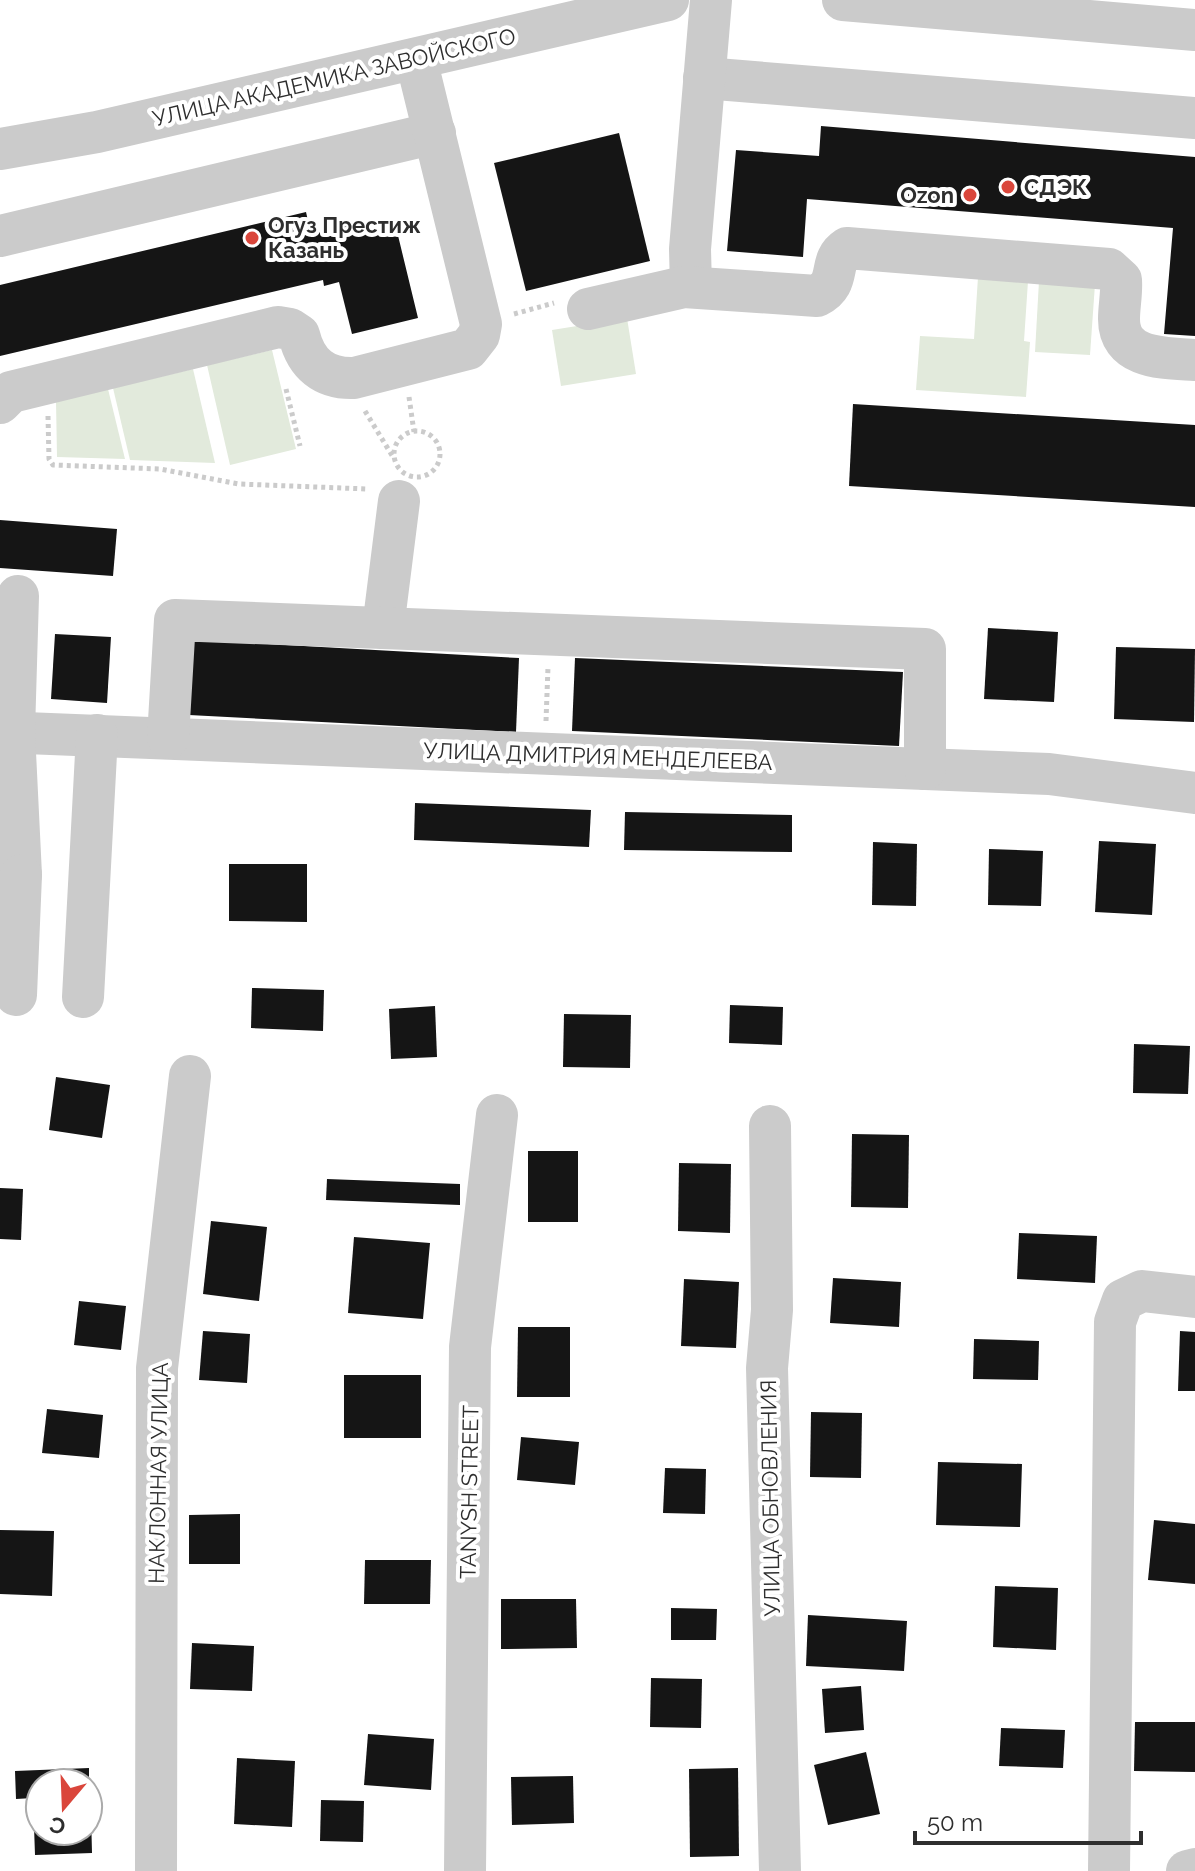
<svg xmlns="http://www.w3.org/2000/svg" width="1195" height="1871" viewBox="0 0 1195 1871" font-family="Raleway,sans-serif">
  <style>
    .green { fill: #e2eadc }
    .building { fill: #151515 }
    .lines { fill: none; stroke-linecap: round; stroke-linejoin: round }
    .path { stroke: #cbcbcb; stroke-width: 5; stroke-dasharray: 4 4; stroke-linecap: butt }
    .minor { stroke: #cbcbcb; stroke-width: 42 }
    .poi-dot { fill: #da463b; stroke: #fff; stroke-width: 3 }
    .labels { text-anchor: middle; dominant-baseline: central; stroke-width: 8; stroke-linejoin: round; paint-order: stroke }
    .street-label { font-size: 22px; fill: #2e2e2e; stroke: #fff }
    .poi-label { font-size: 22px; font-weight: bold; fill: #2e2e2e; stroke: #fff; text-anchor: start }
  </style>
  <rect width="100%" height="100%" fill="#fff"/>
  <g class="green">
    <polygon points="978,277 1028,281 1024,341 1030,342 1026,397 916,390 920,336 974,339"/>
    <polygon points="1039,281 1095,284 1090,355 1035,352"/>
    <polygon points="627,318 636,374 561,386 552,330"/>
    <polygon points="272,350 296,449 230,465 207,365"/>
    <polygon points="193,369 215,463 130,460 113,388"/>
    <polygon points="108,389 125,459 57,457 56,401"/>
  </g>
  <g class="building">
    <polygon points="821,126 1195,157 1195,336 1164,334 1173,228 807,199 803,257 727,251 736,150 819,156"/>
    <polygon points="619,133 650,261 526,291 494,163"/>
    <polygon points="306,212 311,234 368,221 369,225 394,219 418,318 352,334 339,282 324,286 323,280 0,356 0,285"/>
    <polygon points="853,404 1195,425 1195,507 849,486"/>
    <polygon points="0,520 117,529 113,576 0,568"/>
    <polygon points="988,628 1058,632 1054,702 984,699"/>
    <polygon points="55,634 111,637 107,703 51,699"/>
    <polygon points="193,640 519,658 516,732 189,715"/>
    <polygon points="1116,647 1195,649 1194,722 1114,719"/>
    <polygon points="575,658 903,672 899,746 572,731"/>
    <polygon points="415,803 591,810 589,847 414,840"/>
    <polygon points="625,812 792,815 792,852 624,850"/>
    <polygon points="1099,841 1156,844 1152,915 1095,912"/>
    <polygon points="873,842 917,844 916,906 872,905"/>
    <polygon points="989,849 1043,851 1041,906 988,905"/>
    <polygon points="229,864 307,864 307,922 229,921"/>
    <polygon points="252,988 324,990 323,1031 251,1028"/>
    <polygon points="730,1005 783,1007 782,1045 729,1043"/>
    <polygon points="435,1006 437,1057 391,1059 389,1009"/>
    <polygon points="564,1014 631,1015 630,1068 563,1067"/>
    <polygon points="1134,1044 1190,1046 1188,1094 1133,1093"/>
    <polygon points="56,1077 110,1085 102,1138 49,1130"/>
    <polygon points="852,1134 909,1135 908,1208 851,1207"/>
    <rect x="528" y="1151" width="50" height="71"/>
    <polygon points="679,1163 731,1164 730,1233 678,1231"/>
    <polygon points="327,1179 460,1184 460,1205 326,1200"/>
    <polygon points="0,1188 23,1189 21,1240 0,1239"/>
    <polygon points="211,1221 267,1227 259,1301 203,1294"/>
    <polygon points="1019,1233 1097,1236 1095,1283 1017,1279"/>
    <polygon points="354,1237 430,1243 423,1319 348,1313"/>
    <polygon points="833,1278 901,1282 899,1327 830,1323"/>
    <polygon points="684,1279 739,1282 736,1348 681,1346"/>
    <polygon points="79,1301 126,1306 121,1350 74,1345"/>
    <polygon points="518,1327 570,1327 570,1397 517,1397"/>
    <polygon points="203,1331 250,1334 247,1383 199,1380"/>
    <polygon points="1180,1331 1195,1332 1195,1391 1178,1391"/>
    <polygon points="974,1339 1039,1341 1038,1380 973,1379"/>
    <rect x="344" y="1375" width="77" height="63"/>
    <polygon points="47,1409 103,1415 99,1458 42,1453"/>
    <polygon points="811,1412 862,1413 861,1478 810,1477"/>
    <polygon points="521,1437 579,1442 575,1485 517,1480"/>
    <polygon points="938,1462 1022,1464 1020,1527 936,1525"/>
    <polygon points="665,1468 706,1469 705,1514 663,1513"/>
    <polygon points="240,1514 240,1564 189,1564 189,1515"/>
    <polygon points="1154,1520 1195,1524 1195,1584 1148,1580"/>
    <polygon points="0,1530 54,1531 52,1596 0,1594"/>
    <polygon points="365,1560 431,1560 430,1604 364,1604"/>
    <polygon points="995,1586 1058,1588 1056,1650 993,1647"/>
    <polygon points="501,1599 576,1599 577,1648 501,1649"/>
    <polygon points="671,1608 717,1609 716,1640 671,1640"/>
    <polygon points="808,1615 907,1621 904,1671 806,1666"/>
    <polygon points="192,1643 254,1646 252,1691 190,1689"/>
    <polygon points="651,1678 702,1679 701,1728 650,1727"/>
    <polygon points="861,1686 864,1730 825,1733 822,1689"/>
    <polygon points="1135,1722 1195,1722 1195,1772 1134,1771"/>
    <polygon points="1001,1728 1065,1730 1063,1768 999,1766"/>
    <polygon points="368,1734 434,1739 431,1790 364,1785"/>
    <polygon points="866,1752 880,1814 828,1825 814,1765"/>
    <polygon points="237,1758 295,1761 292,1827 234,1824"/>
    <polygon points="89,1768 89,1783 40,1783 40,1831 88,1831 88,1813 91,1813 92,1853 35,1855 33,1798 16,1799 15,1771"/>
    <polygon points="738,1768 739,1856 690,1857 689,1769"/>
    <polygon points="573,1776 574,1823 512,1825 511,1777"/>
    <polygon points="321,1800 364,1801 363,1842 320,1841"/>
  </g>
  <g class="lines">
    <g class="path">
      <polyline points="514,314 554,303"/>
      <polyline points="286,389 300,446"/>
      <polyline points="409,397 414,432"/>
      <polyline points="365,411 393,457"/>
      <polyline points="48,416 49,459 53,465 160,469 239,484 367,489"/>
      <circle cx="417" cy="454" r="23"/>
      <polyline points="546,721 548,667"/>
    </g>
    <g class="minor">
      <polyline points="843,0 1195,30"/>
      <polyline points="704,78 1195,118"/>
      <polyline points="0,149 97,132 668,0"/>
      <polyline points="0,236 435,133"/>
      <polyline points="691,287 690,249 711,0"/>
      <path d="M588,309l96,-22 133,9c26,-13 10,-35 30,-48l262,21 12,11c1,13 -2,26 -2,39 0,41 46,39 76,41"/>
      <path d="M0,403l11,-11 267,-65 12,2 9,6c7,29 25,44 55,43l114,-29 11,-14 2,-11 -65,-265"/>
      <polyline points="383,628 399,501"/>
      <polyline points="0,732 1049,774 1195,793"/>
      <polyline points="168,738 175,620 925,649 925,769"/>
      <polyline points="0,875 21,875 14,732 18,596"/>
      <polyline points="16,995 21,875"/>
      <polyline points="83,997 97,735"/>
      <polyline points="770,1126 772,1310 767,1368 780,1871"/>
      <polyline points="156,1871 157,1368 190,1076"/>
      <polyline points="465,1871 470,1347 497,1115"/>
      <polyline points="1109,1871 1115,1322 1123,1300 1142,1291 1195,1297"/>
      <polyline points="1187,1871 1195,1869"/>
    </g>
  </g>
  <g class="poi-dot">
    <circle cx="1008" cy="187" r="8"/>
    <circle cx="970" cy="195" r="8"/>
    <circle cx="252" cy="238" r="8"/>
  </g>
  <g class="labels">
    <g class="street-label">
      <text transform="translate(334 77) rotate(-13)">УЛИЦА АКАДЕМИКА ЗАВОЙСКОГО</text>
      <text transform="translate(598 756) rotate(2)">УЛИЦА ДМИТРИЯ МЕНДЕЛЕЕВА</text>
      <text transform="translate(158 1473) rotate(-89)">НАКЛОННАЯ УЛИЦА</text>
      <text transform="translate(469 1492) rotate(-89)">TANYSH STREET</text>
      <text transform="translate(770 1498) rotate(-91)">УЛИЦА ОБНОВЛЕНИЯ</text>
    </g>
    <g class="poi-label">
      <text x="1024" y="187">СДЭК</text>
      <text x="954" y="195" text-anchor="end">Ozon</text>
      <text x="268" y="225">Огуз Престиж<tspan x="268" dy="25">Казань</tspan></text>
    </g>
  </g>
  <g transform="translate(64 1807) rotate(199)"><circle r="38" fill="#ffffff" stroke="#ababab" stroke-width="2"/>
  <path d="M0-6L14 30L0 20L-14 30Z" fill="#da463b"/>
  <text y="-12" font-size="22" font-weight="bold" text-anchor="middle" fill="#2e2e2e">С</text>
  </g>
  <path d="M915 1831v12h226v-12" fill="none" stroke="#2e2e2e" stroke-width="4"/>
  <text x="927" y="1831" font-size="24" fill="#2e2e2e" stroke="#ffffff" stroke-width="6" paint-order="stroke">50 m</text>
</svg>
